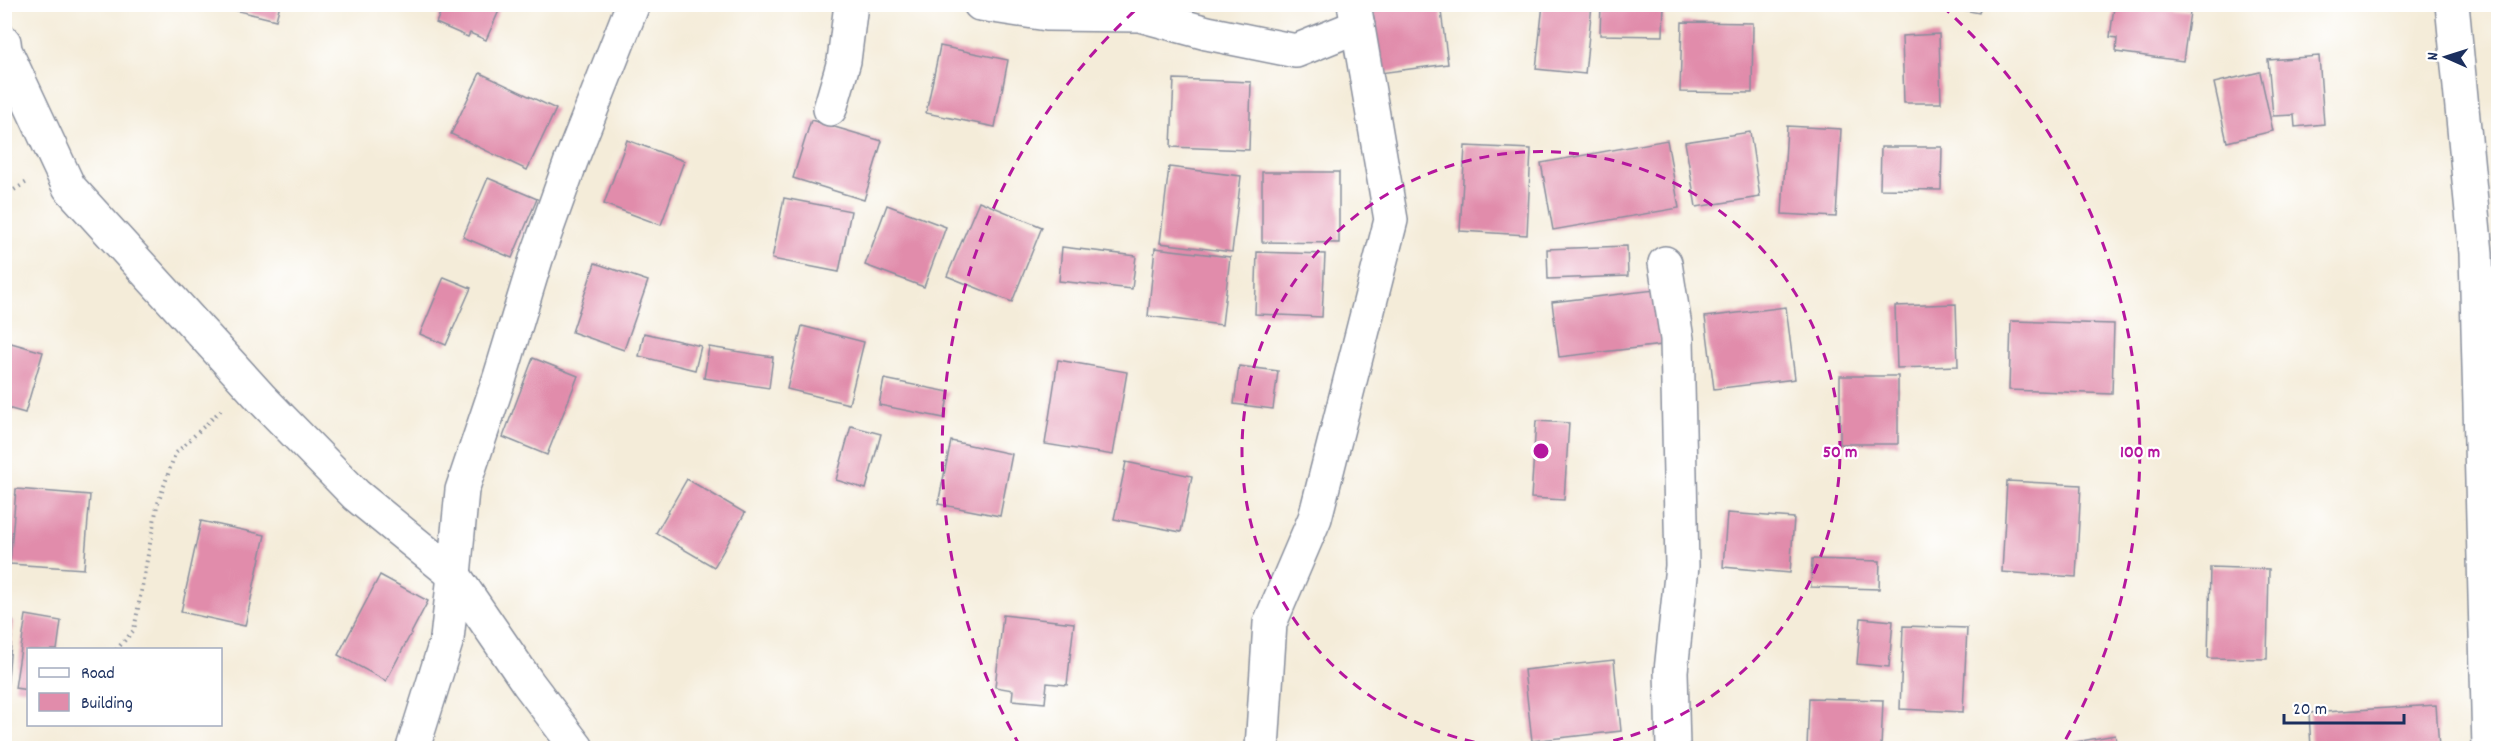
<svg xmlns="http://www.w3.org/2000/svg" width="2503" height="753" viewBox="0 0 2503 753" font-family="Dekko,sans-serif">
  <style>
    .building { fill: #e18cab }
    .lines { fill: none; stroke-linecap: round; stroke-linejoin: round }
    .minor-casing { stroke: #888e9c; stroke-width: 36 }
    .path { stroke: #888e9c; stroke-width: 4; stroke-dasharray: 1.5 4.5; stroke-linecap: butt }
    .minor { stroke: #fff; stroke-width: 33 }
    .ring { fill: none; stroke: #b5179e; stroke-width: 3; stroke-dasharray: 10 8 }
    .centre { fill: #b5179e; stroke: #fff; stroke-width: 3 }
    .ring-label { font-size: 18px; text-anchor: middle; font-weight: bold; fill: #b5179e; stroke: #fff; stroke-width: 4.5; stroke-linejoin: round; paint-order: stroke }
  </style>
  <rect width="100%" height="100%" fill="#fff"/>
  <filter id="ink" filterUnits="userSpaceOnUse"><feTurbulence type="fractalNoise" baseFrequency=".0167" numOctaves="2"/><feDisplacementMap in="SourceGraphic" scale="12" xChannelSelector="R" yChannelSelector="G"/><feConvolveMatrix kernelMatrix="1 2 1 2 8 2 1 2 1" color-interpolation-filters="sRGB"/></filter>
  <filter id="wash" filterUnits="userSpaceOnUse"><feTurbulence type="fractalNoise" baseFrequency=".008" numOctaves="4" result="noise"/><feDisplacementMap in="SourceGraphic" scale="24" xChannelSelector="R" yChannelSelector="G"/><feGaussianBlur stdDeviation="1.35" result="paint"/><feColorMatrix in="noise" values="0 0 0 0 0 0 0 0 0 0 0 0 0 0 0 0 0 1.4 0 .05"/><feComposite in="paint" operator="in"/></filter>
  <g filter="url(#wash)">
    <rect width="100%" height="100%" fill="#f4ecd9"/>
    <g id="blocks">
      <g class="building">
        <polygon points="227,4 280,4 276,20 226,8"/>
        <polygon points="444,4 502,4 486,40 470,33 468,37 436,23"/>
        <polygon points="1371,4 1440,4 1448,64 1380,73"/>
        <polygon points="1543,4 1592,5 1585,74 1536,69"/>
        <polygon points="1601,4 1664,4 1663,36 1600,35"/>
        <polygon points="1938,5 1981,5 1979,13"/>
        <polygon points="2114,7 2149,11 2150,7 2190,12 2183,61 2116,52 2117,38 2110,37"/>
        <polygon points="1682,22 1753,23 1752,93 1680,92"/>
        <polygon points="1939,34 1941,103 1904,103 1902,36"/>
        <polygon points="940,46 1008,60 995,127 926,113"/>
        <polygon points="2319,56 2324,124 2295,127 2294,115 2273,116 2268,60"/>
        <polygon points="2260,72 2273,131 2227,142 2214,83"/>
        <polygon points="480,73 556,109 527,170 451,134"/>
        <polygon points="1174,79 1251,82 1249,150 1171,147"/>
        <polygon points="811,120 882,141 864,200 793,178"/>
        <polygon points="1787,126 1841,129 1836,217 1782,214"/>
        <polygon points="1750,132 1760,197 1696,207 1685,142"/>
        <polygon points="627,140 684,161 661,225 604,204"/>
        <polygon points="1667,140 1679,208 1553,230 1541,163"/>
        <polygon points="1465,146 1531,149 1527,235 1460,231"/>
        <polygon points="1881,147 1942,147 1941,190 1880,189"/>
        <polygon points="1169,167 1241,176 1232,252 1160,243"/>
        <polygon points="1262,172 1339,172 1339,243 1262,242"/>
        <polygon points="488,178 537,199 512,258 463,237"/>
        <polygon points="784,198 851,211 839,272 772,259"/>
        <polygon points="979,201 1042,227 1012,302 947,276"/>
        <polygon points="887,205 946,227 924,287 865,265"/>
        <polygon points="1627,246 1628,276 1548,279 1547,249"/>
        <polygon points="1062,247 1136,256 1132,289 1059,281"/>
        <polygon points="1155,248 1230,257 1222,325 1148,316"/>
        <polygon points="1257,252 1325,254 1322,317 1255,314"/>
        <polygon points="595,263 648,281 624,350 572,332"/>
        <polygon points="444,277 471,288 446,345 420,334"/>
        <polygon points="1655,290 1662,345 1559,357 1552,302"/>
        <polygon points="1956,304 1958,366 1897,368 1895,306"/>
        <polygon points="1786,307 1795,379 1714,389 1705,317"/>
        <polygon points="2011,321 2114,324 2112,394 2009,390"/>
        <polygon points="802,326 864,342 849,404 787,389"/>
        <polygon points="644,333 701,346 695,370 639,356"/>
        <polygon points="4,341 43,352 25,413 4,407"/>
        <polygon points="709,347 773,357 769,388 704,378"/>
        <polygon points="533,358 578,376 547,455 503,437"/>
        <polygon points="1058,360 1127,372 1113,455 1045,444"/>
        <polygon points="1239,366 1278,371 1273,409 1234,404"/>
        <rect x="1840" y="376" width="58" height="68"/>
        <polygon points="884,379 949,392 944,418 879,405"/>
        <polygon points="1536,421 1569,423 1564,500 1531,498"/>
        <polygon points="851,426 881,434 866,489 836,480"/>
        <polygon points="951,441 1012,454 1000,516 938,504"/>
        <polygon points="1126,462 1192,476 1181,532 1114,519"/>
        <polygon points="687,479 745,513 714,567 656,533"/>
        <polygon points="2007,481 2081,485 2076,577 2002,572"/>
        <polygon points="16,489 90,495 84,569 10,564"/>
        <polygon points="1727,513 1794,518 1790,573 1723,567"/>
        <polygon points="201,521 265,535 245,626 181,612"/>
        <polygon points="1812,559 1880,561 1879,589 1811,587"/>
        <polygon points="2210,567 2269,569 2267,659 2208,658"/>
        <polygon points="380,575 428,601 386,681 338,655"/>
        <polygon points="26,615 61,621 57,650 28,650 28,690 15,688"/>
        <polygon points="1003,615 1074,623 1067,685 1047,683 1045,703 1012,700 1013,690 995,687"/>
        <polygon points="1861,618 1893,621 1889,667 1857,664"/>
        <polygon points="4,620 13,621 7,689 4,688"/>
        <polygon points="1903,626 1967,628 1963,712 1900,709"/>
        <polygon points="1614,660 1621,731 1532,741 1524,670"/>
        <polygon points="1809,698 1883,700 1881,748 1807,748"/>
        <polygon points="2436,705 2439,748 2311,748 2309,713"/>
        <polygon points="2115,735 2118,748 2048,748 2047,747"/>
        <polygon points="949,746 966,747 966,748 949,748"/>
      </g>
    </g>
  </g>
  <g filter="url(#ink)">
    <use href="#blocks" fill-opacity="0" stroke="#888e9c" stroke-width="1.5"/>
    <g class="lines">
      <g class="minor-casing">
        <g id="minor">
          <polyline points="980,4 1047,14 1140,15 1207,33 1296,51 1358,26"/>
          <polyline points="2452,4 2476,253 2489,748"/>
          <polyline points="4,42 5,50 69,187 262,399 356,495 454,575 462,490 500,377 536,259 571,161 633,4"/>
          <polyline points="830,109 844,61 851,4"/>
          <polyline points="1665,263 1677,339 1682,566 1671,671 1673,748"/>
          <polyline points="413,748 447,639 454,575 528,683 577,748"/>
          <polyline points="1262,748 1270,623 1315,518 1391,220 1354,4"/>
        </g>
      </g>
      <g class="path">
        <polyline points="4,196 27,182"/>
        <polyline points="116,650 134,630 157,506 175,454 221,410"/>
      </g>
      <use href="#minor" class="minor"/>
    </g>
  </g>
  <g class="ring">
    <path d="M1510 748A299 299 0 1 1 1572 748"/>
    <path d="M1020 746A599 599 0 0 1 1140 6M1942 6A599 599 0 0 1 2062 746"/>
  </g>
  <circle cx="1541" cy="451" r="9" class="centre"/>
  <g class="ring-label">
    <text x="1840" y="457">50 m</text>
    <text x="2140" y="457">100 m</text>
  </g>
  <rect width="2503" height="753" fill="none" stroke="#fff" stroke-width="24"/>
  <rect x="27" y="648" width="195" height="78" fill="#ffffff" stroke="#a4acbf" stroke-width="1.5"/>
  <rect x="39" y="668" width="30" height="9" fill="#ffffff" stroke="#a4acbf" stroke-width="1.5"/>
  <text x="81" y="678" font-size="18" fill="#1b2f5e">Road</text>
  <rect x="39" y="693" width="30" height="18" fill="#e18cab" stroke="#a4acbf" stroke-width="1.5"/>
  <text x="81" y="708" font-size="18" fill="#1b2f5e">Building</text>
  <g transform="translate(2446 57) rotate(273)" stroke="#ffffff" stroke-width="4.5" paint-order="stroke">
  <path d="M0-4.5L10 22L0 15L-10 22Z" fill="#1b2f5e"/>
  <text y="-9" font-size="16" font-weight="bold" text-anchor="middle" fill="#1b2f5e">N</text>
  </g>
  <path d="M2284 714v9h120v-9" fill="none" stroke="#1b2f5e" stroke-width="3"/>
  <text x="2293" y="714" font-size="18" fill="#1b2f5e" stroke="#ffffff" stroke-width="4.5" paint-order="stroke">20 m</text>
</svg>
